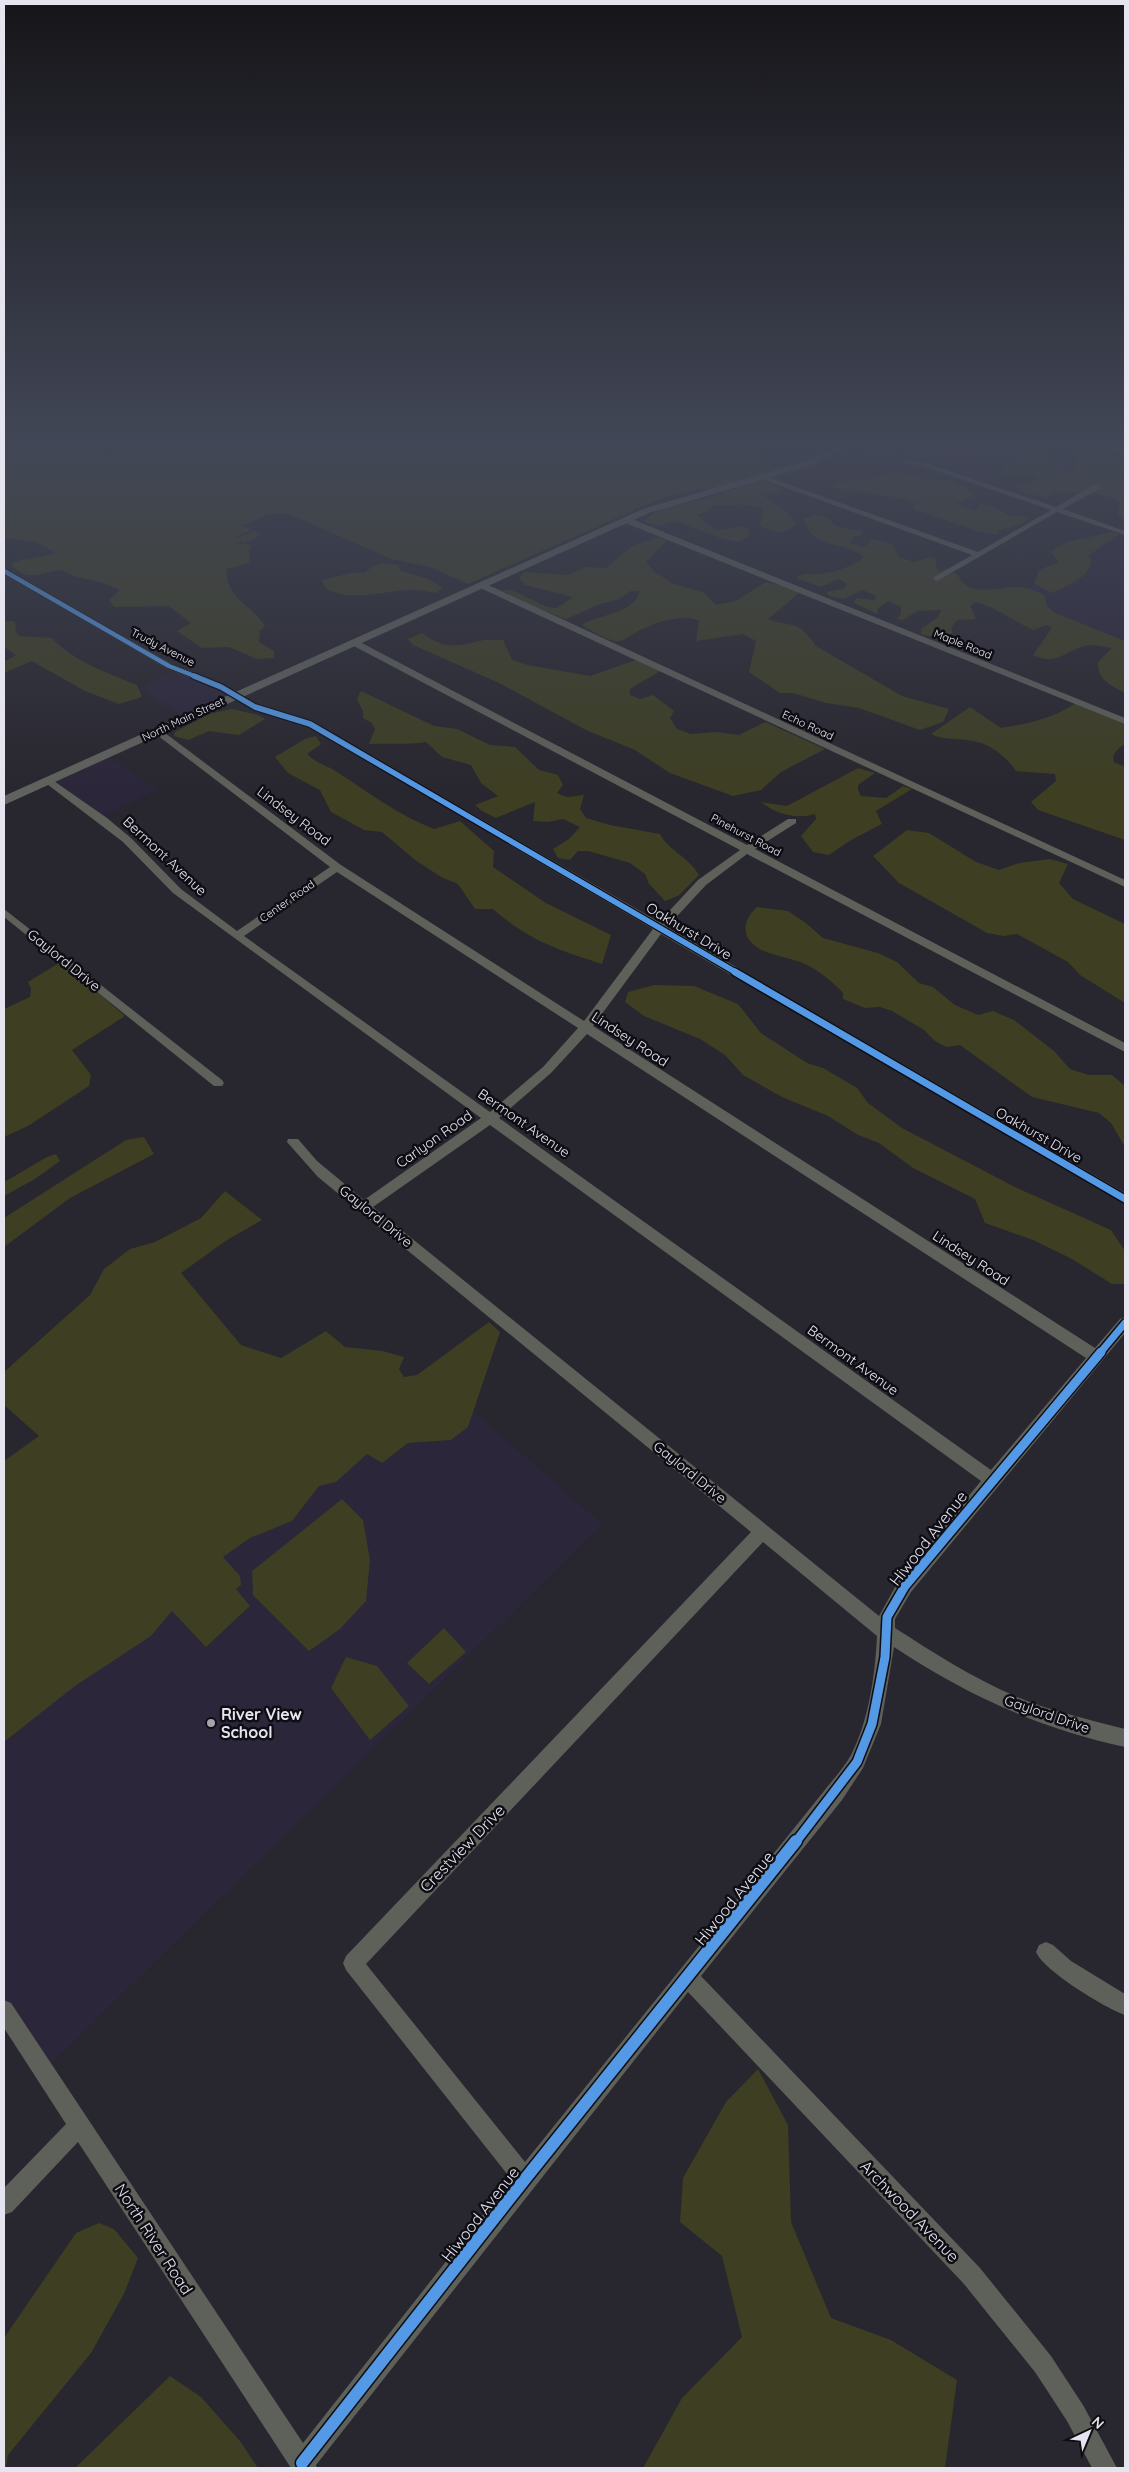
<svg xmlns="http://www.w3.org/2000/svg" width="1129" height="2472" viewBox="0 0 1129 2472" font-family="Quicksand,sans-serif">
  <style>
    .built { fill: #2b2639 }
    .green { fill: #3d3e22 }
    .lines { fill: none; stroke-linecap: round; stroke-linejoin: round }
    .stream { stroke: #1c506e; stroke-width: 2 }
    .building { fill: #403b3d }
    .minor { fill: #5e605a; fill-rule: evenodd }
    .major { fill: #60625d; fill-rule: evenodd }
    .cycleway-far4-casing { stroke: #0f0d14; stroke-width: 6 }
    .cycleway-far3-casing { stroke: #0f0d14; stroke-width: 8 }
    .cycleway-far2-casing { stroke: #0f0d14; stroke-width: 10 }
    .cycleway-far1-casing { stroke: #0f0d14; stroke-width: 12 }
    .cycleway-casing { stroke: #0f0d14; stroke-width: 15 }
    .cycleway-far4 { stroke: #5399e6; stroke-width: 4.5 }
    .cycleway-far3 { stroke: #5399e6; stroke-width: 5.5 }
    .cycleway-far2 { stroke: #5399e6; stroke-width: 7 }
    .cycleway-far1 { stroke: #5399e6; stroke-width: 9 }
    .cycleway { stroke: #5399e6; stroke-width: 12 }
    .poi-dot { fill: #a4a2ab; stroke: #0f0d14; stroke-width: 2 }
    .labels { text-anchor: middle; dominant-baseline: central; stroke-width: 5; stroke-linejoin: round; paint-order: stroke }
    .far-street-label { font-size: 11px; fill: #e6e4ee; stroke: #0f0d14 }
    .street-label { font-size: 14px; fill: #e6e4ee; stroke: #0f0d14 }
    .near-street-label { font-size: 16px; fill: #e6e4ee; stroke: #0f0d14 }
    .near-poi-label { font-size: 16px; font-weight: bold; fill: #e6e4ee; stroke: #0f0d14; text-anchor: start }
  </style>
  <rect width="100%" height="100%" fill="#28262e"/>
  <g class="built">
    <polygon points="862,447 1036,447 982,478 899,453 882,460 856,452"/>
    <polygon points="1125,529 1125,645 1008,601 1119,533"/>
    <polygon points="178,670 235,695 186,718 139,689"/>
    <polygon points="105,755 158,789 101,818 48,781"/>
    <polygon points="436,1379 603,1524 44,2071 4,2010 4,1739"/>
  </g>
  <g class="green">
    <path d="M10,447h50l50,10 27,-10h629l-15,8 28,14 -67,22 -8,-3 -45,11 -191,85 -38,-17 -39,-8 -97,-43c-21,-8 -37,4 -58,12l8,-2 8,4 -16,6 1,2 18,-7 7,4 -19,8 -5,-2 1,3 13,1 -3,6v12l-22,6c-3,28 26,37 38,57l-5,5 -1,11 15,9v7l-17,1 -28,-12 -27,1 -25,-17 14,-8 -22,-17 -55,1 -5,-7 11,-10c-19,-11 -41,-9 -59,-20 -22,2 -31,13 -49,-4v-3c15,-6 29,-5 44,-10l-20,-11 -32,-4v-83l6,-4z"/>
    <path d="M1037,447l-1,5 12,2 8,7 -1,7 17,4 5,-3 -5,-17 2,-5h9l15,7 14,-1 13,7v12l-5,5 5,3v44l-7,-11 2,-11 -9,-5 -28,-6 -4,2 -23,-1 -10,5 -18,-3 -14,-7 22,-6 3,-5h-28l-10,-3c12,-12 16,-25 36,-26z"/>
    <path d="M898,473l19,2 16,6h22l19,14 -19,9 21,7 5,-7 10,2 18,9 20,2 -9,8 -23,6 3,4 -20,-3 -66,-23v-6l-5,-3 -77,-13c14,-9 17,-5 31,-7 12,-3 22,-7 35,-7z"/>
    <path d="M755,482h10l16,6 3,4 -23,2c13,9 27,16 35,30 -16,13 -18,9 -36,2l3,-17c-15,-7 -32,-3 -49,-4l-5,6 -12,3c20,22 21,16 47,12l6,4 -2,7 -10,5 -18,-4 -45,-17 -16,5 -15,-4c15,-19 42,-17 63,-24 17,-5 32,-11 48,-16z"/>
    <path d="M815,515l13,3c8,12 21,11 34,13v4l-8,2 -4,6 15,4 8,-8 19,5 7,13 15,5 16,-5 6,2v8l4,5 5,-3 13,6c9,22 38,13 56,12 10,0 21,3 30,8l3,11 6,6 72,29v52c-13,-7 -28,-13 -27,-31l14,-14c-8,-1 -20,-4 -28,-2 -21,6 -27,20 -51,9l19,-27 -5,-3 -14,5c-20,-9 -35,-22 -57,-28l-6,4 6,13 -19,1 -5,7v6c-10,7 -19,4 -31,1v-5l17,-12 3,-7 -23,1 -15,9 -7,-1 5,-5v-7l-12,-6 -11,7 -1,6 -23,-11 2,-5 19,2 1,-4 -13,-6 -19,9 -15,-3 -2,-4 17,-4 3,-4 -8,-5 -18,8 -25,-9c9,-6 13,-3 23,-4 16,-2 33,-7 45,-17 -18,-17 -52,-6 -60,-38z"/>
    <path d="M1111,532l8,2 -30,21c9,20 -23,31 -38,38l-17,-10 5,-13 20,-8 -8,-10c16,-15 39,-13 60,-20z"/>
    <path d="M656,538l11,2 -21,22 9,10 17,11 32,10 12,12 20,-4 30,-19 29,7 3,5 -30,25c27,10 29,-1 48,27l86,50 47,13 -6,13 -23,8 -61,-22 -33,-5 -33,-10h-13l-31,-21 7,-31 -13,-7 -47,7 3,-20c-17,-9 -48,3 -64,12 -7,3 -12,10 -21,8 -11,-3 -23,-11 -32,-16 19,-12 51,-10 58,-34h-9l-11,8 -20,5 -34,15 -32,-12 -32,-17c19,-2 35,18 55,18l16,-11 -48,-12 -6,-7 6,-6 43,3 17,-8 21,1 28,-23z"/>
    <path d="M383,563l15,2 3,6 25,7 17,10 -7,5c-7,-1 -15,-3 -23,-3 -30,0 -58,13 -87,-1l-4,-9 29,-7h13l9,-7z"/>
    <path d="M4,621h11l1,11 3,4 33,2c19,22 58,36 85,47l5,12 -23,7 -34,-13 -53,-30 -28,12v-11l12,-7 -12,-8z"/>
    <path d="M422,633c21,16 34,14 57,8 7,-2 16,-1 24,-1l9,20 16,5 62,11 46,-16 24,11 -30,18v6l10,4 13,-4 21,16 -4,7 7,11 14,5 25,-2 23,3 26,-13 60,27 -44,23 -20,18 -28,6 -63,-23 -35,-23 -49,-20 -87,-47 -86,-38 -5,-6z"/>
    <path d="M361,691l73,35 23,3 33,16 25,2 24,23 19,5 5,10 -6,8 10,4 17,-2 -4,14 6,9 24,7 50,9c9,17 29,23 39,41l-21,21 -13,5 -16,-17 -4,-10 -15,-11 -42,-12h-10l-8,9 -12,-2 -5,-9 16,-10 11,-12 -17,-8 -15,3 -15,-1 2,-19 -39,16 -14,-7 -7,-6 23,-9 -17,-13 -10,-18 -29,-8 -16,-15c-19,3 -37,1 -57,2l6,-15 -3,-6 -9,-5v-7l-6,-12z"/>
    <path d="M1076,703l49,20v21c-7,5 -14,9 -11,18l11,5v73l-87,-30 -7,-8 25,-21 -1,-7 -39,-3c-12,-17 -28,-29 -49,-31 -14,-2 -24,0 -36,-6l39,-27 31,21c27,-4 53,-10 75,-25z"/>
    <polygon points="232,709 258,715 265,719 239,735 209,731 188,740 174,736 175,732 209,714"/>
    <path d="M316,736l5,8 -14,10c10,10 20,11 30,18 33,21 59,42 97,57l26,-8 34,30 -1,16 53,36 65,32 -9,29c-44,-14 -74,-24 -109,-55h-18l-17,-25 -17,-7 -26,-17 -33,-28 -18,-2 -33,-18 -11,-22 -32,-17 -13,-16 30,-18z"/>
    <path d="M858,768l17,5 -17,12v5l3,6 25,2 17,-12 9,3 -36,22 6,13 -31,16 -22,15 -16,-3 -12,-16 15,-17 -1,-5c-19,6 -39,0 -54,-12l26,4z"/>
    <polygon points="907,830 929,833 976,862 999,870 1019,863 1050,859 1068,864 1059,883 1073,899 1125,924 1125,1003 1080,975 1068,962 1017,934 1003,936 987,933 899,883 873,856"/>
    <path d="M757,907l31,4 18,12 17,15 55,15 19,9 22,21 14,4 22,18 23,10 15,-4 21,9 40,31 16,18 19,6h23l13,11v61l-14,-24 -12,-10 -67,-16 -72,-52 -14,2 -11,-6 -11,-11 -32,-19 -12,-4 -15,1 -22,-9v-6c-10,-11 -26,-24 -40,-30 -14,-6 -32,-7 -45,-15 -18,-11 -15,-29 -1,-41z"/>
    <polygon points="59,963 69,968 125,1016 72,1050 91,1075 89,1086 28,1126 4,1137 4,1009 30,997 31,989 28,982"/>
    <polygon points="654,985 694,986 738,1004 761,1033 807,1063 823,1068 857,1088 868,1103 902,1128 1017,1188 1111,1230 1125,1251 1125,1284 1112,1284 1072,1259 1033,1240 985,1223 975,1199 913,1168 879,1143 858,1135 828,1116 782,1097 743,1075 725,1055 700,1039 644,1016 625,1002 628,992"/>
    <polygon points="144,1137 154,1154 70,1198 4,1247 4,1218 126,1140"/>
    <polygon points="56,1154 60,1161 35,1179 4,1196 4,1182 47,1157"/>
    <polygon points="225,1191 262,1220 227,1240 181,1273 241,1345 281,1358 326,1331 345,1347 383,1351 404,1357 399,1369 404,1377 417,1375 489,1322 500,1332 468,1427 451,1440 408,1443 382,1463 367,1454 336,1482 319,1486 292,1521 250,1538 223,1557 240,1576 241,1585 236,1589 250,1606 206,1647 172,1611 151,1636 75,1686 4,1742 4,1461 39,1436 4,1405 4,1372 90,1295 104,1269 130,1249 155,1242 201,1218"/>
    <polygon points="342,1499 363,1520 370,1560 366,1601 340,1629 309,1651 253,1595 252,1571"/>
    <polygon points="444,1628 466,1652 429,1684 407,1663"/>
    <polygon points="346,1657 377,1666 409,1706 370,1740 331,1688"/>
    <polygon points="758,2069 788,2125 791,2222 831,2318 891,2340 957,2380 945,2468 643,2468 682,2398 742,2337 722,2256 680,2222 683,2178 726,2102"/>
    <polygon points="99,2223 114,2229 138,2258 124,2294 91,2353 8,2455 6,2468 4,2468 4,2338 76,2233"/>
    <polygon points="170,2376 201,2397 240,2441 258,2468 75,2468"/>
  </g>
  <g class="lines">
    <polyline class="stream" points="493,447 514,451 549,447"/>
  </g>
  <polygon class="building" points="933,447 987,447 962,459"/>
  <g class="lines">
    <g class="minor">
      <polygon points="904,461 922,462 1056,507 1093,485 1099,485 1099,489 1063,509 1125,531 1125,535 1057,512 937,581 933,579 934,577 972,555 756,477 763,475 978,552 1051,510 919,465 904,463"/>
      <polygon points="623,518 629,518 1125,718 1125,724 623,522"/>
      <path d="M4,569l168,95 52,21 34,20 55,17 346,200 39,-42 42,-30 -388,-205v-4h6l389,204 41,-26h8v4l-41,26 370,194v9l-378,-198 -41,31 -39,42 458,266v11l-464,-270 -68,92 502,322 25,-29 5,-2v16l-214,259 -16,27v9c39,25 78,50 120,68 35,15 73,23 110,33v18c-86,-19 -157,-51 -231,-100l-13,77 -18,44 -21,32 -141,176 279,292 71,88 32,49 34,63h-25l-25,-47 -32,-49 -71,-88 -276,-292 -372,473 1,3h-26l-213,-326 -66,70 -8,3v-27l62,-64 -62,-96v-28l7,3 292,440 208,-264 -165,-209 -3,-7 3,-7 405,-424 -433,-355 -31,-35 1,-3h10l19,22 47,39 117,-82 -308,-225 -50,-51 -80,-61 8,-2 56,39 24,20 50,51 56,42 93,-64 -177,-135 8,-2 180,135 243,156 69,-92 -346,-203 -55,-17 -34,-20 -52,-21 -162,-94zM337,872l241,156 -35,39 -53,45 -246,-176zM587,1034l499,324 -95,112 -492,-352 52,-45zM490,1125l491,356 -82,99 -20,36 -506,-409zM763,1542l114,94c-2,39 -8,84 -26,119 -6,11 -15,21 -23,31l-303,376 -159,-198z"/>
      <polygon points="478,583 484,583 1125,880 1125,887 478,587"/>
      <polygon points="4,909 222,1080 224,1083 222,1086 214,1086 4,917"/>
      <path d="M1046,1942l7,3 18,16 54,33v21c-20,-7 -81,-44 -89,-63l3,-7z"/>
    </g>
    <g class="major">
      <polygon points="836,447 848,447 812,465 649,513 4,805 4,796 643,509 806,461"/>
      <polygon points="1108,447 1125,448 1125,454 1109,449"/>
    </g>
    <g class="cycleway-far4-casing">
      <polyline id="cycleway-far4" points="4,571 169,666 197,677"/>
    </g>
    <g class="cycleway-far3-casing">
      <polyline id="cycleway-far3" points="194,676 221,687 255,707 310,724 737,973"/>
    </g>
    <g class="cycleway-far2-casing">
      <g id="cycleway-far2">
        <polyline points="735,972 1125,1199"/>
        <polyline points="1100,1353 1125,1323"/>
      </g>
    </g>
    <g class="cycleway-far1-casing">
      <polyline id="cycleway-far1" points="795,1843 857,1762 872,1724 885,1657 887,1617 905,1586 1101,1352"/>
    </g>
    <g class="cycleway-casing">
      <polyline id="cycleway" points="302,2463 525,2179 796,1841"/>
    </g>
    <use href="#cycleway-far4" class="cycleway-far4"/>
    <use href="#cycleway-far3" class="cycleway-far3"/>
    <use href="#cycleway-far2" class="cycleway-far2"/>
    <use href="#cycleway-far1" class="cycleway-far1"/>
    <use href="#cycleway" class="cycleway"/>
  </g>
  <linearGradient id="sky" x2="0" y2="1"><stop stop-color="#161519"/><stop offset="0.56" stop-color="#424757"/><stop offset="1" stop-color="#424757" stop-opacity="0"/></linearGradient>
  <rect width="1129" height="794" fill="url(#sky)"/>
  <circle class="poi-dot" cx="211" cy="1723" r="5"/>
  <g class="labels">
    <g class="far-street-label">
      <text transform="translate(963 644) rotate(22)">Maple Road</text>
      <text transform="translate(163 647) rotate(27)">Trudy Avenue</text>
      <text transform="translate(183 719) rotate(-25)">North Main Street</text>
      <text transform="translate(808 725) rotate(25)">Echo Road</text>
      <text transform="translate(746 835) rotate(28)">Pinehurst Road</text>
      <text transform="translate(287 901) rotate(-35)">Center Road</text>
    </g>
    <g class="street-label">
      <text transform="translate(294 816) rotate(37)">Lindsey Road</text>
      <text transform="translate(165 856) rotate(43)">Bermont Avenue</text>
      <text transform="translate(689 931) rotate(31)">Oakhurst Drive</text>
      <text transform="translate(64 960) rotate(39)">Gaylord Drive</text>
      <text transform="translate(630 1039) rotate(33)">Lindsey Road</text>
      <text transform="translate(524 1123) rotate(35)">Bermont Avenue</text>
      <text transform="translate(1039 1135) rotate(30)">Oakhurst Drive</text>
      <text transform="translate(434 1139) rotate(-35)">Carlyon Road</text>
      <text transform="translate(376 1216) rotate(39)">Gaylord Drive</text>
      <text transform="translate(971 1258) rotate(33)">Lindsey Road</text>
      <text transform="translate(853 1360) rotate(36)">Bermont Avenue</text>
      <text transform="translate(690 1472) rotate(39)">Gaylord Drive</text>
      <text transform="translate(1047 1714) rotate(19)">Gaylord Drive</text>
    </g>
    <g class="near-street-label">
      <text transform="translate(928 1538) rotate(-52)">Hiwood Avenue</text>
      <text transform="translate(462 1848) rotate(-46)">Crestview Drive</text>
      <text transform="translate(734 1898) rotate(-51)">Hiwood Avenue</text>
      <text transform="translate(910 2211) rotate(46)">Archwood Avenue</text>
      <text transform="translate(480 2214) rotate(-52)">Hiwood Avenue</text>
      <text transform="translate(154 2239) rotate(57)">North River Road</text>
    </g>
    <g class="near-poi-label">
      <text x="221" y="1714">River View<tspan x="221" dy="18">School</tspan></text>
    </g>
  </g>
  <rect width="1129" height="2472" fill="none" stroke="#e6e4ee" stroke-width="10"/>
  <g transform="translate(1089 2432) rotate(44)" stroke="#0f0d14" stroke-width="4" paint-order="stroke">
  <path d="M0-4L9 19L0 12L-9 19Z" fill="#e6e4ee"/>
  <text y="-8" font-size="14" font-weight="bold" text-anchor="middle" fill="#e6e4ee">N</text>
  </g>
</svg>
